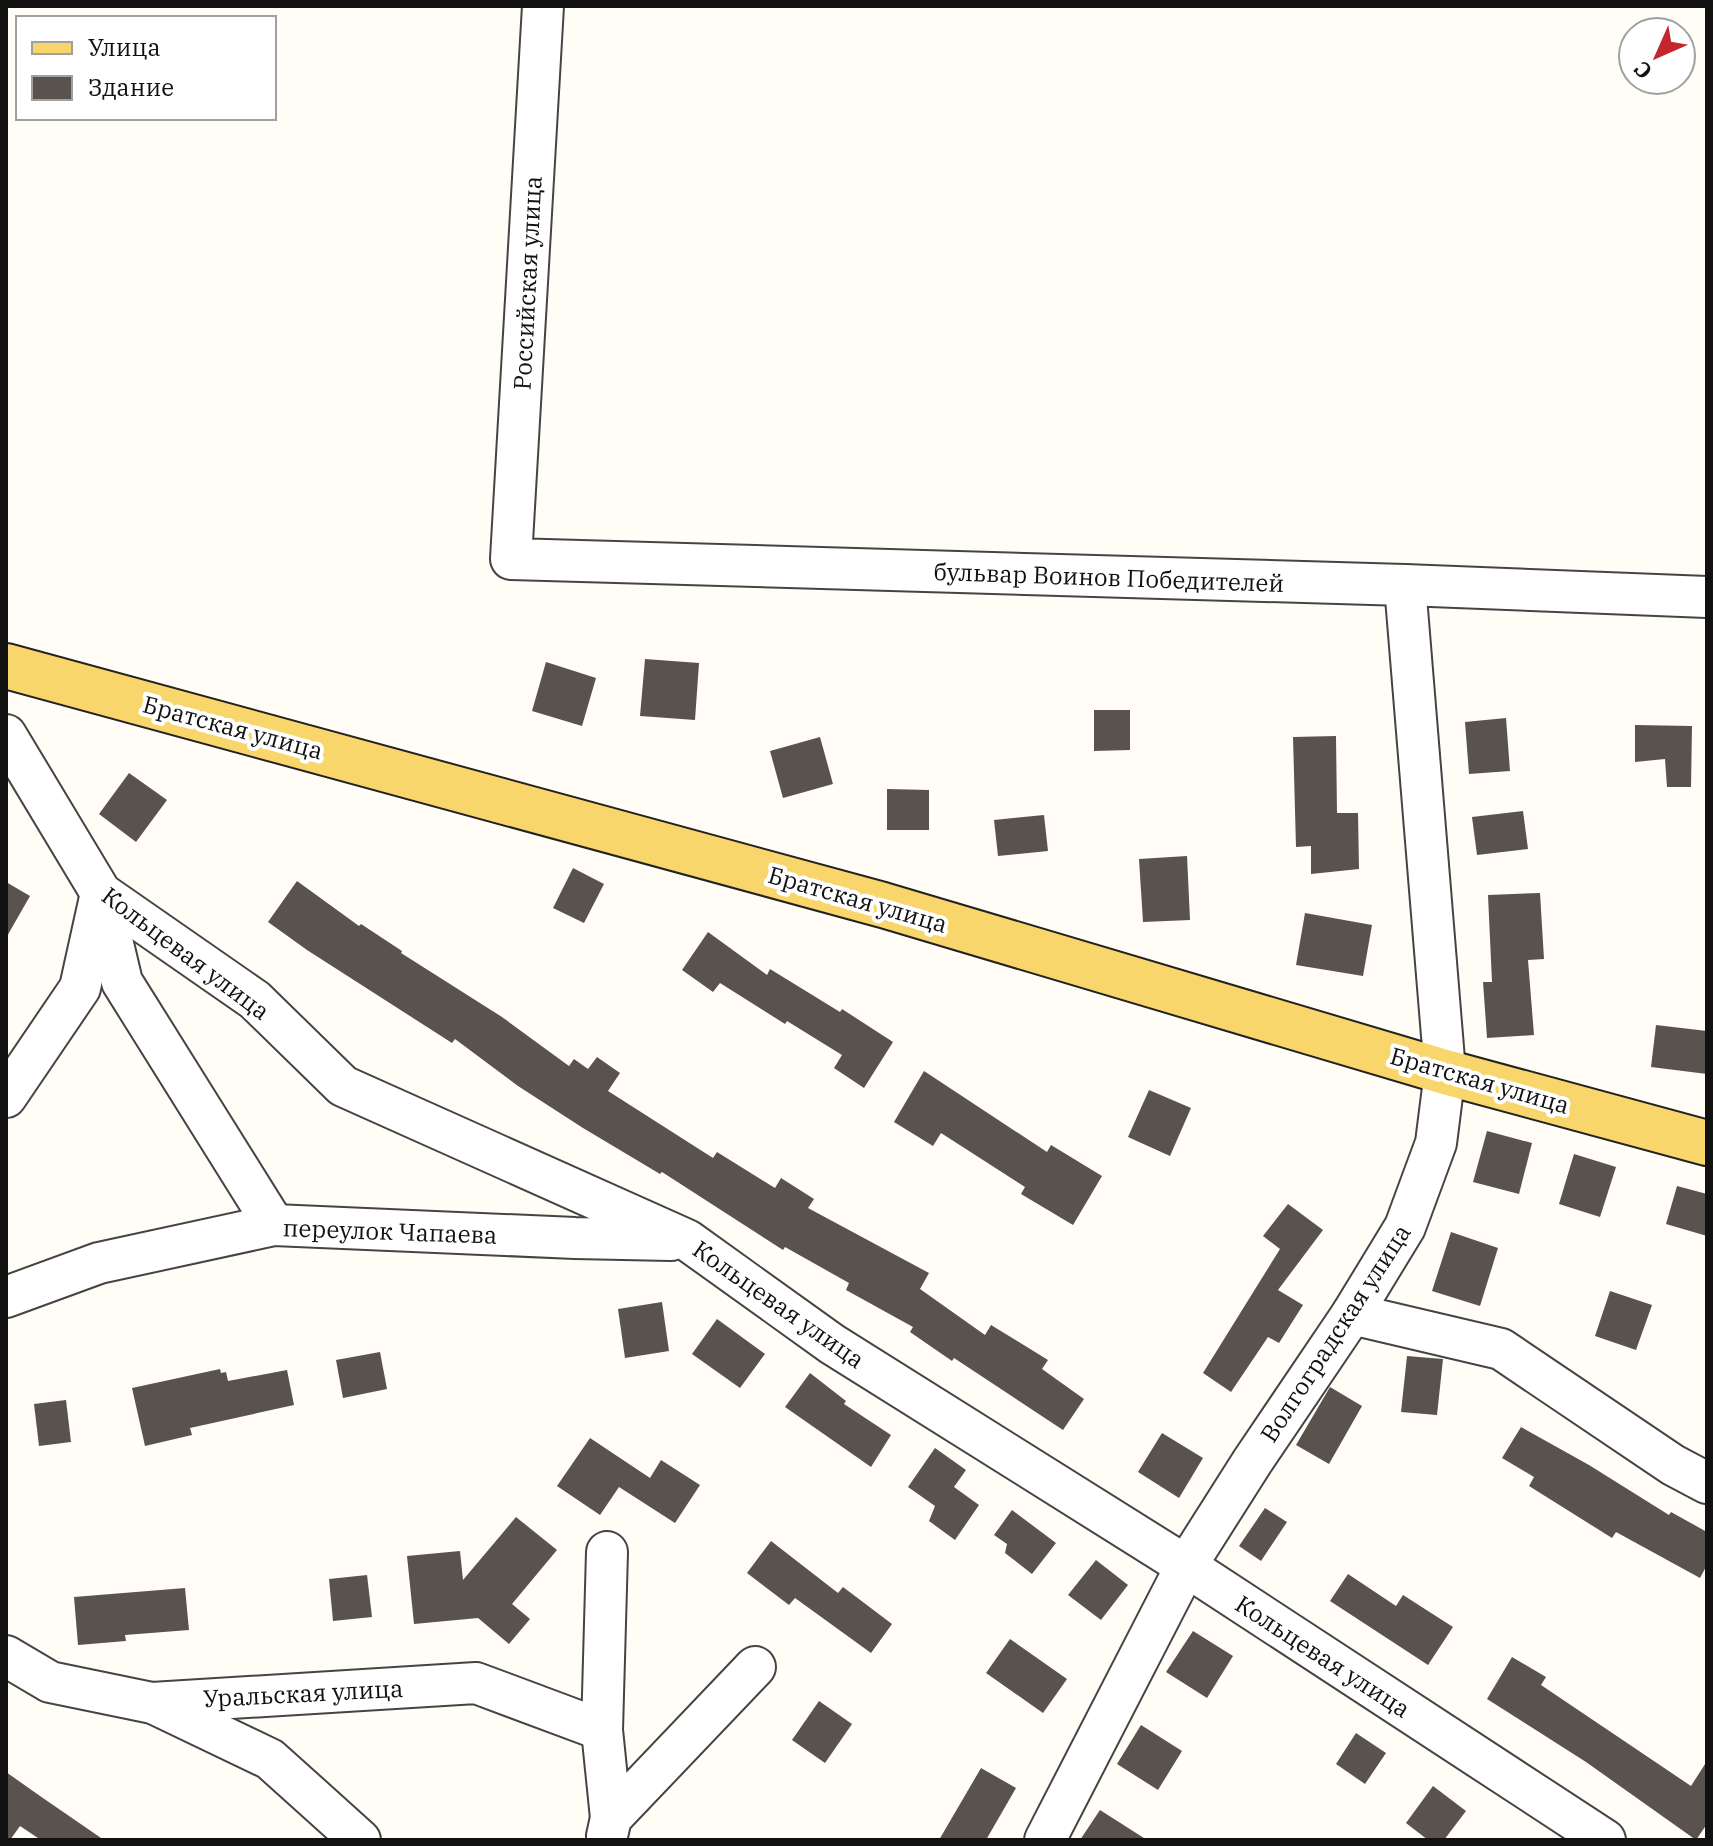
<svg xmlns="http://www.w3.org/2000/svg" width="1713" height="1846" viewBox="0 0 1713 1846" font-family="'IBM Plex Serif',serif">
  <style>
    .building { fill: #5a524d }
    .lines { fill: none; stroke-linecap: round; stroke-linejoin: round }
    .minor-casing { stroke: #444; stroke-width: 44 }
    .major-casing { stroke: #222; stroke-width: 48 }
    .minor { stroke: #fff; stroke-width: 40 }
    .major { stroke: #f9d66b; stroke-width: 44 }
    .labels { text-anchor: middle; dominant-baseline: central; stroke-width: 8; stroke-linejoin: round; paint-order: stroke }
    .street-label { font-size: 24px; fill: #111; stroke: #fff }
  </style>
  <rect width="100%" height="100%" fill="#fffdf5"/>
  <g class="building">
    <polygon points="645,659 699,663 695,720 640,716"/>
    <polygon points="546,662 596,678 582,726 532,711"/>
    <polygon points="1094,710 1130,710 1130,750 1094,751"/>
    <polygon points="1506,718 1510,771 1469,774 1465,722"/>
    <polygon points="1635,725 1692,726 1691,787 1667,787 1665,759 1635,762"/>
    <polygon points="1336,736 1337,813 1358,813 1359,869 1311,874 1311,846 1296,847 1293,737"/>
    <polygon points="820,737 833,784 783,798 770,751"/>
    <polygon points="129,773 167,800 136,842 99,814"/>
    <polygon points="887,789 929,790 929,830 887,830"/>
    <polygon points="1523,811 1528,849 1477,855 1472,817"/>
    <polygon points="1044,815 1048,851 998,856 994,820"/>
    <polygon points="1187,856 1190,920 1143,922 1139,859"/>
    <polygon points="573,868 604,884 584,923 553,908"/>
    <polygon points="297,881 359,926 361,924 402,951 401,953 502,1017 569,1066 574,1059 588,1069 597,1057 620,1073 608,1091 713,1158 717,1152 775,1188 781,1178 814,1199 808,1208 929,1273 920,1289 985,1335 991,1325 1048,1360 1042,1369 1084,1399 1063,1430 954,1358 952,1361 910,1332 913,1327 846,1290 849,1283 785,1247 783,1250 662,1172 660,1174 583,1128 518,1086 455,1039 452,1043 307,950 268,922"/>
    <polygon points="6,882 30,896 6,938"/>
    <polygon points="1540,893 1544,959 1528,960 1534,1035 1487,1038 1483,982 1492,982 1488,895"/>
    <polygon points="1305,913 1372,925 1363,976 1296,965"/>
    <polygon points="708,932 767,975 770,969 840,1012 842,1009 893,1042 864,1088 834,1068 842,1055 787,1021 785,1024 720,983 713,992 682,970"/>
    <polygon points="1656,1025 1707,1031 1707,1074 1651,1067"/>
    <polygon points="924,1071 1047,1152 1051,1145 1102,1176 1073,1225 1021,1194 1025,1187 941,1133 933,1146 894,1122"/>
    <polygon points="1149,1090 1191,1108 1170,1156 1128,1137"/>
    <polygon points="1487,1131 1532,1143 1519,1194 1473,1182"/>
    <polygon points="1574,1154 1616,1167 1600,1217 1559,1204"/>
    <polygon points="1677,1186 1707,1194 1707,1236 1666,1224"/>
    <polygon points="1288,1204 1323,1230 1278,1290 1303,1305 1279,1343 1268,1337 1231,1392 1203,1373 1280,1249 1263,1236"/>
    <polygon points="1451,1232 1498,1248 1480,1306 1432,1291"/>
    <polygon points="1610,1291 1652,1305 1636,1350 1595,1336"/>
    <polygon points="662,1302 669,1351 625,1358 618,1309"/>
    <polygon points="717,1319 765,1354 740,1388 692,1354"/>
    <polygon points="380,1352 387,1389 343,1398 336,1360"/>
    <polygon points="1407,1356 1443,1359 1437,1415 1401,1412"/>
    <polygon points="220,1369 221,1373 226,1372 228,1381 287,1370 294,1405 190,1428 192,1435 145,1446 132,1388"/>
    <polygon points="810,1373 846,1401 844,1404 891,1435 871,1467 785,1407"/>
    <polygon points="1330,1387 1362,1406 1329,1464 1296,1445"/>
    <polygon points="66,1400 71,1442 39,1446 34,1404"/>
    <polygon points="1521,1427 1589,1465 1669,1515 1671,1512 1707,1532 1707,1565 1700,1578 1616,1532 1612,1538 1529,1486 1534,1477 1502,1458"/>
    <polygon points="1162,1433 1203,1458 1179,1498 1138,1472"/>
    <polygon points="590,1438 650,1478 661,1460 700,1485 675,1523 619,1487 600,1515 557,1486"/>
    <polygon points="935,1448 966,1470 954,1487 979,1505 955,1540 929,1521 935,1506 908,1487"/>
    <polygon points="1265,1508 1287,1522 1261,1561 1239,1546"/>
    <polygon points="1012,1510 1056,1543 1032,1574 1005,1553 1007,1544 994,1535"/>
    <polygon points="516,1517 557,1550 512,1604 530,1619 509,1644 478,1618 414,1624 407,1556 460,1551 463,1580"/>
    <polygon points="771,1541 838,1593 843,1587 892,1624 871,1653 795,1598 789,1605 747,1573"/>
    <polygon points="1096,1560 1128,1585 1101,1620 1068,1595"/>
    <polygon points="1348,1574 1396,1606 1403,1595 1453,1627 1428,1665 1330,1601"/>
    <polygon points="367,1575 372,1617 333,1621 329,1579"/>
    <polygon points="185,1588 189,1630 125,1635 126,1641 78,1645 74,1597"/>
    <polygon points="1193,1631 1233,1656 1207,1698 1166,1672"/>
    <polygon points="1010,1639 1067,1679 1043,1713 986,1673"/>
    <polygon points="1512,1657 1546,1677 1541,1685 1691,1786 1707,1761 1707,1824 1696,1840 1586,1762 1487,1699"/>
    <polygon points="819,1701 852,1724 825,1763 792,1740"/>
    <polygon points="1141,1725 1182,1751 1158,1790 1117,1764"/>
    <polygon points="1356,1733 1386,1753 1365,1784 1336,1764"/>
    <polygon points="981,1768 1016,1788 986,1840 939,1840"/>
    <polygon points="6,1772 40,1796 104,1840 41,1840 20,1826 10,1840 6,1840"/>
    <polygon points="1433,1786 1466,1811 1444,1840 1428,1840 1406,1823"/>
    <polygon points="1100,1810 1147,1840 1080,1840"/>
  </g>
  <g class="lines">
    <g class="minor-casing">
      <g id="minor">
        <polyline points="543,6 511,559 1405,585 1707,597"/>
        <polyline points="6,735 101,893 255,1000 343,1086 687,1240 832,1344 1186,1566 1605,1840"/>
        <polyline points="101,893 122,982 274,1225"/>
        <polyline points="6,1097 80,988 99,902"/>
        <polyline points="6,1297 99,1263 274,1225 575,1238 671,1240"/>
        <polyline points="1352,1314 1501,1349 1673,1465 1707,1483"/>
        <polyline points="607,1552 602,1730 611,1818"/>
        <polyline points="6,1656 50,1682 152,1703 476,1683 602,1730"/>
        <polyline points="155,1704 270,1759 360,1840"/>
        <polyline points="607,1836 611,1818 755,1667"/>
        <polyline points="1045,1840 1186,1566 1252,1462 1352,1314 1405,1227 1436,1143 1445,1072 1405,585"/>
      </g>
    </g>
    <g class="major-casing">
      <polyline id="major" points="6,666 883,905 1445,1072 1707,1143"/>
    </g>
    <use href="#minor" class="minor"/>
    <use href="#major" class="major"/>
  </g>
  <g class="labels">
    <g class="street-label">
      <text transform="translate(527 283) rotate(-87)">Российская улица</text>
      <text transform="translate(1109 577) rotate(2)">бульвар Воинов Победителей</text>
      <text transform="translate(233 727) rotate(15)">Братская улица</text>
      <text transform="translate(858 899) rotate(16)">Братская улица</text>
      <text transform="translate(186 953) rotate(37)">Кольцевая улица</text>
      <text transform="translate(1480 1080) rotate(16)">Братская улица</text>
      <text transform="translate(390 1231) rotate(2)">переулок Чапаева</text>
      <text transform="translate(779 1304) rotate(35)">Кольцевая улица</text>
      <text transform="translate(1335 1333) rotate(-57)">Волгоградская улица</text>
      <text transform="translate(1323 1656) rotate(33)">Кольцевая улица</text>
      <text transform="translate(303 1693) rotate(-3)">Уральская улица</text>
    </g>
  </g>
  <rect width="1713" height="1846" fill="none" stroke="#111111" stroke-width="16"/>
  <rect x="16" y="16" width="260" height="104" fill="#ffffff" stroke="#a0a0a0" stroke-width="2"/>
  <rect x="32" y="42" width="40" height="12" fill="#f9d66b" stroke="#a0a0a0" stroke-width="2"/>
  <text x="88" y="56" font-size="24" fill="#111111">Улица</text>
  <rect x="32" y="76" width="40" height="24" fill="#5a524d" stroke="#a0a0a0" stroke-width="2"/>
  <text x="88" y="96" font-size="24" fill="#111111">Здание</text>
  <g transform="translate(1657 56) rotate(225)"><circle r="38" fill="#ffffff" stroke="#a0a0a0" stroke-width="2"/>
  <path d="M0-6L14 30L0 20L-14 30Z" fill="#c4262e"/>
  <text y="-12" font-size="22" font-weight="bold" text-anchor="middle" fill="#111111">С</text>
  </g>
</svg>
